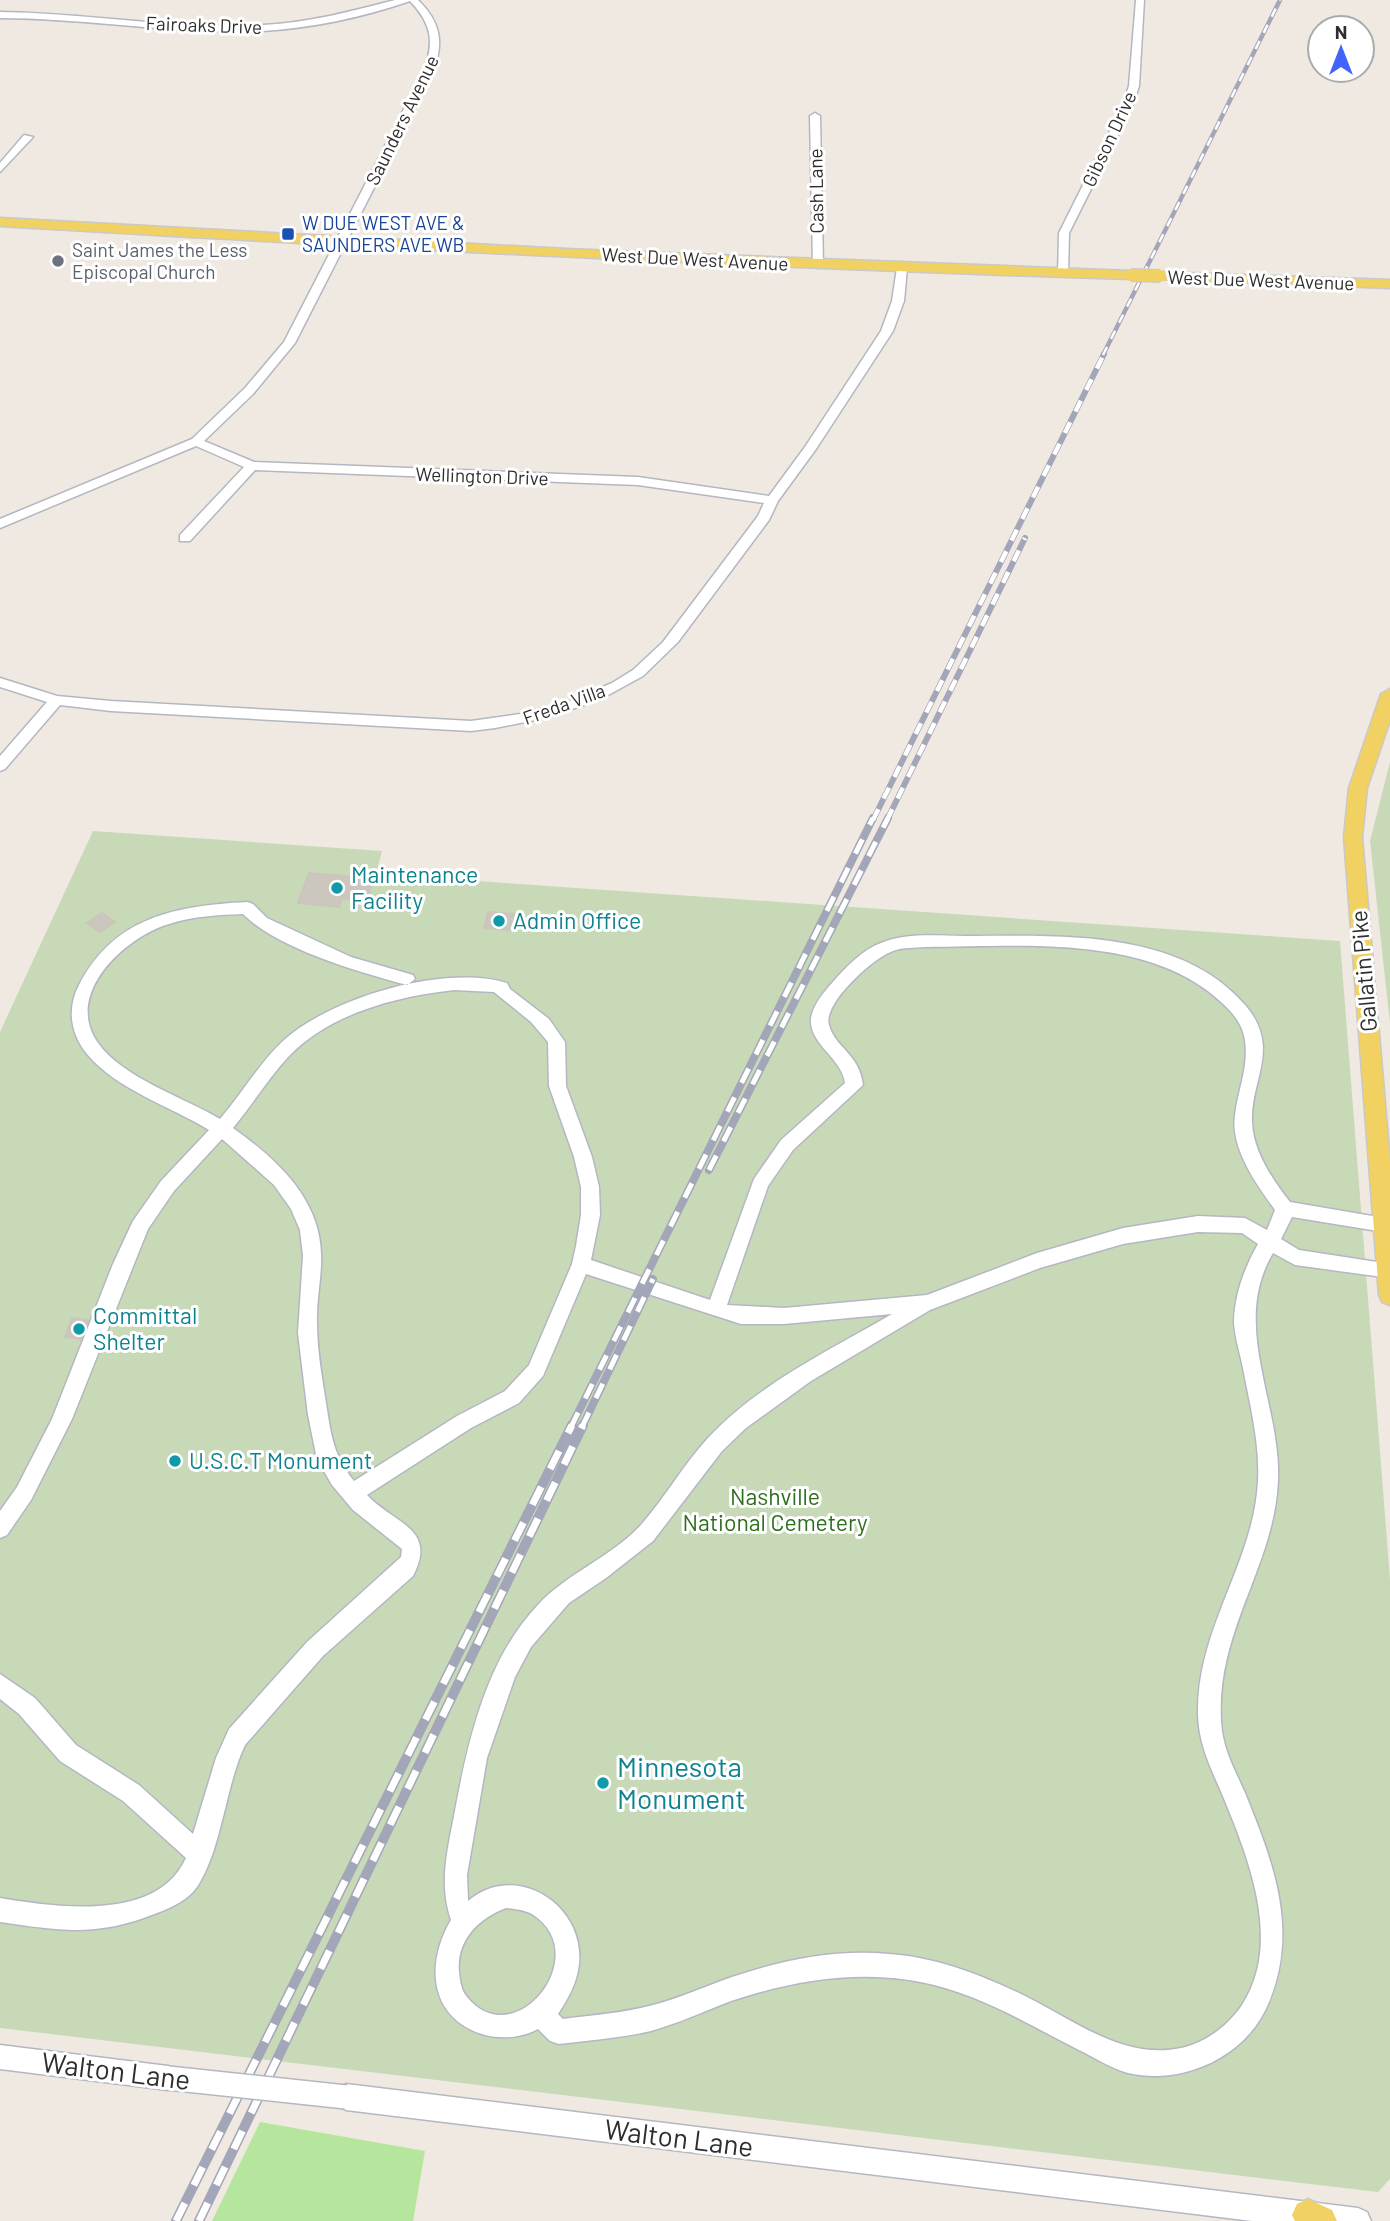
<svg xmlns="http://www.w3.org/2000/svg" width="1390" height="2221" viewBox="0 0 1390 2221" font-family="Barlow,sans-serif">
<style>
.green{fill:#b6e59e}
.cemetery{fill:#c8d9b8}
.building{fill:#cbc7bf;stroke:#cbc5ba;stroke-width:2}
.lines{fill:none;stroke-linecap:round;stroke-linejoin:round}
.minor-casing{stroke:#b4b7c1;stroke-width:3}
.major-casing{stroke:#c9c9c9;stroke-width:3}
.minor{fill:#fff;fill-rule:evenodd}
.major{fill:#f2d163;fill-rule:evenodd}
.rail-far3-casing{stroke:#a3a6b8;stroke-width:4.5}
.rail-far2-casing{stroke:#a3a6b8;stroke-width:6}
.rail-far1-casing{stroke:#a3a6b8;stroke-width:8}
.rail-casing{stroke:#a3a6b8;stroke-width:10}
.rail-far3{stroke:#fff;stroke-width:2.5;stroke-dasharray:9;stroke-linecap:butt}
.rail-far2{stroke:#fff;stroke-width:4.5;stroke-dasharray:12;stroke-linecap:butt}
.rail-far1{stroke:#fff;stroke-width:5;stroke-dasharray:16;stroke-linecap:butt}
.rail{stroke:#fff;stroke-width:7;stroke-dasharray:20;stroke-linecap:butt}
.minor-bridge-casing{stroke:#b4b7c1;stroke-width:26;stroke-linecap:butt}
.major-bridge-casing{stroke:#c9c9c9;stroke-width:14;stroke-linecap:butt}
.minor-bridge{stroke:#fff;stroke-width:23}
.major-bridge{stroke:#f2d163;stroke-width:12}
.transit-dot{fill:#1a4fb4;stroke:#fff;stroke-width:2.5}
.worship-dot{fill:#6b7280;stroke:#fff;stroke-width:2.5}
.culture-dot{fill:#0f9aa8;stroke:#fff;stroke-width:2.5}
.labels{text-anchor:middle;stroke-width:6;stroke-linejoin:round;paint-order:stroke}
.far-street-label{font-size:19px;fill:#2e2e2e;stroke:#fff}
.far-transit-label{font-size:19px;fill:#164399;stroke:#fff;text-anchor:start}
.far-worship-label{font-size:19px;fill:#5b616d;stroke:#fff;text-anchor:start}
.culture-label{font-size:23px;fill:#0d838f;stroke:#fff;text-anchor:start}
.street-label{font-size:23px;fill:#2e2e2e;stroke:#fff}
.park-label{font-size:23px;fill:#2c6e1b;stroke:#fff}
.near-culture-label{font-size:28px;fill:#0d838f;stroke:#fff;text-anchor:start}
.near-street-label{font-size:28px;fill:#2e2e2e;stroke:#fff}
</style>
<rect width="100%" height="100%" fill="#efe9e1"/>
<!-- green -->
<path class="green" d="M260,2122l165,29 -12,70h-201z"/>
<!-- cemetery -->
<path class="cemetery" d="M1390,762v261l-20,-182z
M93,831l289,20 -6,23 964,67 50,638v600l-12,13 -1378,-164v-996z"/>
<!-- building -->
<path class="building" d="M309,873l65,6 -7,21 -25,-2 -3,9 -41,-4z
M488,912l26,2 -4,16 -26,-2z
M102,913l13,9 -15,10 -13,-9z
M72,1318l16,2 -7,19 -16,-2z"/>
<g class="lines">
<!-- minor casing -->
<g class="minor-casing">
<path id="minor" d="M395,0h23c23,22 26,43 15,72l-138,271 -42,51 -49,47 50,21 384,15 131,19 36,-49 76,-116 11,-30 5,-33 5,-3 5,3 -3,33 -11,30 -77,118 -38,52 -9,19 -91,122 -35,34 -44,24 -54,18 -50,10 -24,3 -360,-20 -51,-6 -55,64 -5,2v-15l47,-54 -47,-15v-9l57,18 54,5 360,20 49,-7 45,-11 47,-20 21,-13 30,-28 95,-126 6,-13 -126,-18 -383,-15 -65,71h-10v-6l64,-68 -48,-21 -196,82v-9l192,-80 53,-51 39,-46 139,-270c12,-29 9,-48 -13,-71 -46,16 -99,27 -147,30 -88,4 -175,-13 -263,-13v-6c88,1 176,18 263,13 45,-2 89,-14 132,-25z
M1136,0h8l-5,86 -7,21 -63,126 -1,40 -10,2 1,-42 63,-126 7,-21z
M815,113l5,3 3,149 -5,3 -5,-3 -3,-149z
M24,135l9,2 -33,35v-9z
M247,902l6,2 14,14 84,39 62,18 2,4 -8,6c-48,-13 -129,-36 -164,-71 -24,1 -50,2 -74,10 -44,13 -106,70 -71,119 25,35 85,54 122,76 22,-25 39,-56 64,-79 48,-43 161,-76 223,-57l3,6 39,30 16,23 1,44 26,71 7,30 1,28 -9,45 119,40 44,-121 27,-39 64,-57c-3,-25 -36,-39 -34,-64 1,-13 13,-27 21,-36 13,-15 30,-33 49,-40 27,-11 57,-7 84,-7 92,0 214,-8 280,69 37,43 5,75 7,117 1,30 21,58 38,80l100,17v10l-6,3 -92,-15 -11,22 18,11 91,14v14l-95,-13 -22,-12c-43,72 8,150 5,227 -3,85 -62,150 -57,240 1,28 13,48 24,73 28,69 54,136 24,209 -15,37 -48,62 -87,71 -17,4 -37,4 -54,0 -17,-5 -33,-15 -49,-23 -44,-22 -86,-48 -134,-62 -70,-21 -145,-10 -214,13 -26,10 -52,22 -80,30 -30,7 -61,9 -92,13l-9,-3 -12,-12c-16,9 -36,10 -53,6 -56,-16 -60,-71 -34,-115 -12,-36 -4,-68 3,-104 13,-71 31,-154 82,-209 29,-33 74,-49 104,-81 25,-28 43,-61 68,-88 50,-54 122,-88 184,-124l-108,10h-43l-155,-50 -43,102 -24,27 -48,25 -104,67c27,29 71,33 46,81l-90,80 -78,89c-20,42 -23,104 -48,142 -8,12 -26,21 -40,26 -59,24 -95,18 -157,9v-24c55,9 157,25 186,-40l-63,-57 -63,-40 -41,-47 -19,-15v-25l35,24 41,47 63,40 54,49 23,-76 13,-29 78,-87 94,-85 1,-8 -49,-39 -21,-25 -15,-26 -9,-44 -10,-82 5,-77 -3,-26 -9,-21 -17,-24 -52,-46 -48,52 -26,38 -76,190 -41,81 -24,35 -7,3v-27l17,-24 35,-68 61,-155 20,-43 28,-40 48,-51c-39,-24 -92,-40 -122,-76 -17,-21 -20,-46 -8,-69 36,-69 97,-79 168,-83zM925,947c93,0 222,-14 296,55 12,11 22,22 24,39 4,25 -7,49 -10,74 -5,33 22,70 40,95l-8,20 -22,-12 -47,-2 -75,12 -86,25 -110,42 -143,13 -57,-3 41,-119 25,-36 70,-65c-4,-32 -28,-37 -34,-60 -7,-21 45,-68 64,-74 10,-4 22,-3 32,-4zM454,990l40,2 37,30 17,20 1,44 25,71 7,30v28l-5,31 -4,18 -43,101 -24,26 -48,25 -103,65c-21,-26 -23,-46 -28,-78 -4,-26 -9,-53 -9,-80 -1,-23 5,-46 4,-69 -1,-56 -46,-96 -88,-126 20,-24 36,-51 57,-73 41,-42 108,-59 164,-65zM1198,1232l44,1 16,11c-13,23 -24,51 -24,79 1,15 6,30 9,45 7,37 17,75 15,113 -4,82 -62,148 -60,234 1,32 15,57 27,86 25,61 57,143 17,204 -14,21 -37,38 -61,43 -59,13 -111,-31 -162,-55 -41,-19 -84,-36 -130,-39 -53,-5 -107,6 -157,23 -26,9 -52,21 -79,28 -29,8 -60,10 -90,14l-5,-5c10,-15 19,-31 21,-50 6,-59 -63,-104 -111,-63l-1,-26 20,-117 28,-81 16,-30 38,-44 37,-25 47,-37 69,-90 24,-23 65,-47 119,-71 110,-42 83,-24zM506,1908c8,1 19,2 26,6 64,40 -17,142 -65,83 -6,-7 -7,-16 -8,-25 -3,-32 20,-54 47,-64z
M0,2045l168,21 9,3 3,9 -3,9 -9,3 -168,-21z
M346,2084l1012,124 9,4 4,9h-119l-906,-111 -9,-4 -4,-9 4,-9z"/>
</g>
<!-- major casing -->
<g class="major-casing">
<path id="major" d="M0,218l566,31 565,22 7,4 -7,4c-377,-11 -754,-31 -1131,-53z
M1160,272l230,8v8l-235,-9 -2,-3z
M1390,689v31l-23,68 -5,49 28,325v143l-8,-3 -3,-7 -35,-458 5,-49 32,-94z
M1308,2199l24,11 5,11h-42l-3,-6 5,-11z"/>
</g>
<!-- minor -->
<use href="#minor" class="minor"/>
<!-- major -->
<use href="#major" class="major"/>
<!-- rail-far3 casing -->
<g class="rail-far3-casing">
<path id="rail-far3" d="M1103,355l177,-355"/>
</g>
<!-- rail-far2 casing -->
<g class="rail-far2-casing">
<path id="rail-far2" d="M873,820l231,-466
M887,820l138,-282"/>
</g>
<!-- rail-far1 casing -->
<g class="rail-far1-casing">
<path id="rail-far1" d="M709,1170l179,-352
M571,1427l302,-609
M582,1427l71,-148"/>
</g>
<!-- rail casing -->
<g class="rail-casing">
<path id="rail" d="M176,2221l396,-796
M199,2221l384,-796"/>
</g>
<!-- rail-far3 -->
<use href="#rail-far3" class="rail-far3"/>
<!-- rail-far2 -->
<use href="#rail-far2" class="rail-far2"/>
<!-- rail-far1 -->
<use href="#rail-far1" class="rail-far1"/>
<!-- rail -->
<use href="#rail" class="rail"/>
<!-- minor-bridge casing -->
<g class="minor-bridge-casing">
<path id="minor-bridge" d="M168,2078l178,19"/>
</g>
<!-- major-bridge casing -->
<g class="major-bridge-casing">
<path id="major-bridge" d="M1131,275l29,1"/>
</g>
<!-- minor-bridge -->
<use href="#minor-bridge" class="minor-bridge"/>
<!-- major-bridge -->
<use href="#major-bridge" class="major-bridge"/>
</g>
<!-- markers -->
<rect class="transit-dot" x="281" y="227" width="14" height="14" rx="3.5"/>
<circle class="worship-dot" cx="58" cy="261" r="7"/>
<g class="culture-dot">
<circle cx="337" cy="888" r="7"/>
<circle cx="499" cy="921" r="7"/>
<circle cx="79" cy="1329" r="7"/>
<circle cx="175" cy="1461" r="7"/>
<circle cx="603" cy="1783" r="7"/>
</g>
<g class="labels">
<!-- far-street labels -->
<g class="far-street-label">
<text transform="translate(204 25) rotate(2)" y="7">Fairoaks Drive</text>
<text transform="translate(402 120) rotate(-64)" y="7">Saunders Avenue</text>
<text transform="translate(1109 139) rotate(-65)" y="7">Gibson Drive</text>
<text transform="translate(816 191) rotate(-91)" y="7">Cash Lane</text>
<text transform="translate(695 259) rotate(3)" y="7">West Due West Avenue</text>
<text transform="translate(1261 280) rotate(2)" y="7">West Due West Avenue</text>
<text transform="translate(482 476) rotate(2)" y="7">Wellington Drive</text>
<text transform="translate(564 704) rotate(-20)" y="7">Freda Villa</text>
</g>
<!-- far-transit labels -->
<g class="far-transit-label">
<text x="302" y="230">W DUE WEST AVE &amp;<tspan x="302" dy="22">SAUNDERS AVE WB</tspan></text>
</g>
<!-- far-worship labels -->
<g class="far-worship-label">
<text x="72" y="257">Saint James the Less<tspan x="72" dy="22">Episcopal Church</tspan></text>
</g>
<!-- culture labels -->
<g class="culture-label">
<text x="351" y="883">Maintenance<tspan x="351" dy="26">Facility</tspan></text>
<text x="513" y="929">Admin Office</text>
<text x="93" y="1324">Committal<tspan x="93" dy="26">Shelter</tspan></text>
<text x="189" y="1469">U.S.C.T Monument</text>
</g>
<!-- street labels -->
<g class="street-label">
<text transform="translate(1364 971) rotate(-95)" y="8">Gallatin Pike</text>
</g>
<!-- park labels -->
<g class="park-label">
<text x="775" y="1505">Nashville<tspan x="775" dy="26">National Cemetery</tspan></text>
</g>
<!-- near-culture labels -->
<g class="near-culture-label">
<text x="617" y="1777">Minnesota<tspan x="617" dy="32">Monument</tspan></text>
</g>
<!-- near-street labels -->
<g class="near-street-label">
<text transform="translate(116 2071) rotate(7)" y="10">Walton Lane</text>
<text transform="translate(679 2138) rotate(7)" y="10">Walton Lane</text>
</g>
</g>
<!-- north arrow -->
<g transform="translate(1341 49)"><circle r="33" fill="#ffffff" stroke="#ababab" stroke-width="2"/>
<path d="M0-5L12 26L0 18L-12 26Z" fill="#4264fb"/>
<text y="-10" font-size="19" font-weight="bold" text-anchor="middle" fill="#2e2e2e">N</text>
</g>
</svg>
